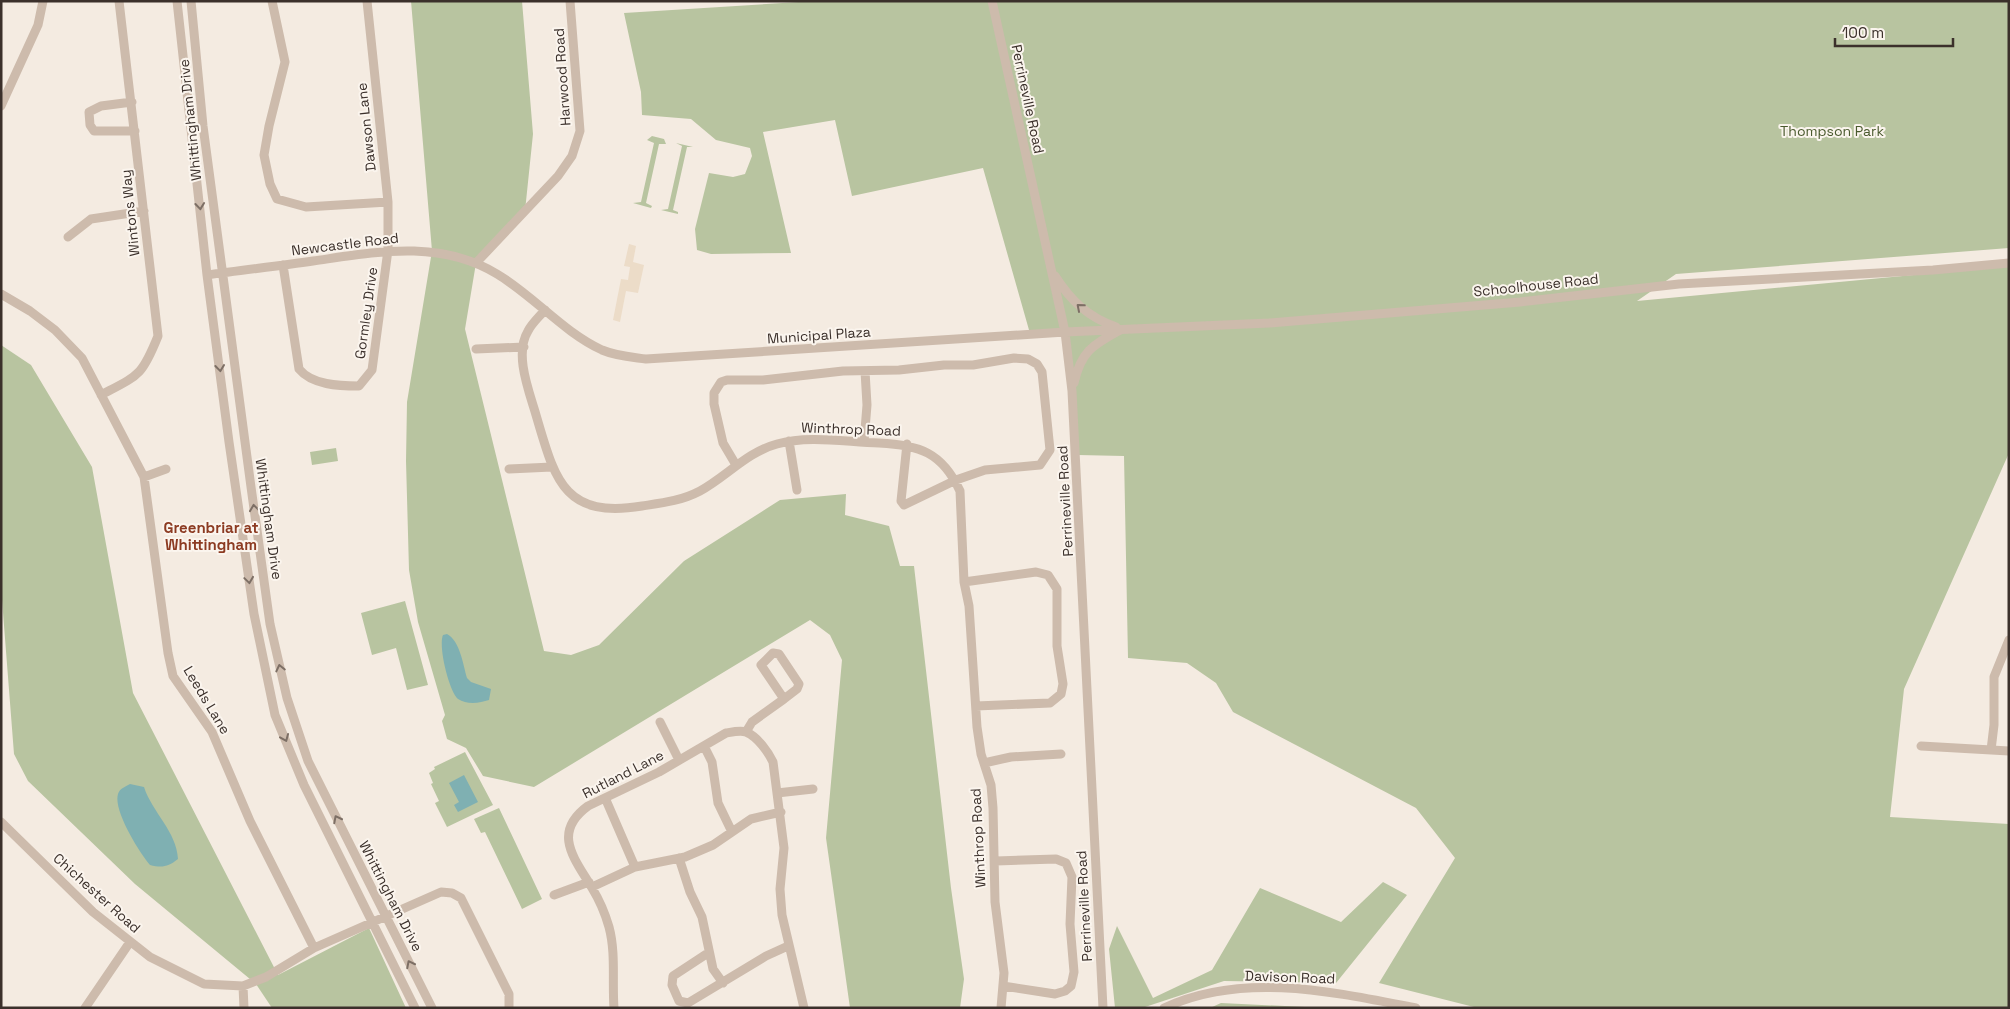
<svg xmlns="http://www.w3.org/2000/svg" width="2010" height="1009" viewBox="0 0 2010 1009" font-family="'Space Grotesk',sans-serif">
<style>
.green{fill:#b8c4a0}
.plaza{fill:#ecdcc8}
.water{fill:#7fb0b2}
.lines{fill:none;stroke-linecap:round;stroke-linejoin:round}
.minor{stroke:#cdbbac;stroke-width:9}
.oneway{stroke:#7d6f65}
.labels{text-anchor:middle;stroke-width:4;stroke-linejoin:round;paint-order:stroke}
.street-label{font-size:14px;fill:#3b302b;stroke:#fbf5ee}
.park-label{font-size:14px;fill:#4a5a2e;stroke:#fbf5ee}
.neighbourhood-label{font-size:15px;font-weight:bold;fill:#8c3b22;stroke:#fbf5ee}
</style>
<rect width="100%" height="100%" fill="#f4ebe1"/>
<!-- green -->
<path class="green" d="M411,1h111l11,133 -8,77 -49,52 -11,66 79,322 27,4 28,-10 85,-84 96,-61 66,-6 -1,21 44,11 11,40h14l37,322 13,91 -4,29h-110l-24,-170 16,-178 -12,-25 -20,-15 -276,167 -51,-11 -17,-28 -19,-9 -5,-18 3,-6 -27,-93 -9,-52 -3,-109 1,-59 25,-151z
M815,1h1194v247l-333,26 -39,27 372,-35v187l-105,236 -14,128 119,7v184h-531l-99,-25 76,-125 -39,-50 -183,-96 -17,-29 -29,-20 -59,-5 -4,-202 -46,-1 -12,-120 -35,2 -48,-169 -131,28 -17,-76 -72,12 28,121 -80,1 -14,-4 -2,-21 14,-56 24,4 12,-3 7,-18 -2,-8 -34,-8 -25,-21 -49,-4 -1,-23 -17,-79z
M652,136l12,3 2,5h-7l-13,59 6,3 -1,2 -18,-5 8,-1 13,-59 -7,-3z
M676,143l17,4h-6l-14,63 5,2v2l-17,-4 7,-1 14,-63z
M1,345l30,20 61,102 41,226 145,282 91,-47 37,80h-134l-16,-24 -121,-100 -107,-103 -14,-27 -13,-167z
M336,448l2,13 -26,4 -2,-13z
M405,601l23,84 -21,5 -11,-42 -24,7 -11,-42z
M465,752l28,53 -46,22 -12,-24 4,-2 -8,-17 2,-1 -4,-10 6,-4 -1,-2z
M499,808l43,91 -20,10 -37,-77 -4,1 -7,-14z
M1383,882l24,13 -71,88 -112,-2 -82,27h-27l-6,-59 8,-23 36,72 59,-28 48,-82 81,34z
M1221,1003l104,5h-115z"/>
<!-- plaza -->
<path class="plaza" d="M629,244l7,2 -3,16 11,3 -6,28 -12,-2 -6,31 -7,-2 8,-41 7,1 2,-13 -6,-1z"/>
<!-- water -->
<path class="water" d="M447,634c13,7 16,30 20,44l4,4 20,7 -2,11c-9,3 -22,5 -31,-1 -9,-8 -20,-53 -15,-64z
M464,775l14,27 -20,10 -4,-7 5,-3 -10,-19z
M130,784l14,3c8,25 33,45 34,72 -10,8 -16,9 -28,6 -11,-13 -37,-55 -32,-71 2,-6 7,-7 12,-10z"/>
<g class="lines">
<!-- minor -->
<path class="minor" d="M177,1l30,274 22,167 25,172 21,101 29,70 111,223
M191,1l12,125 48,361 19,137 17,74 21,63 124,247
M272,1l13,61 -16,64 -5,29 6,29 7,15 29,8 82,-5
M992,1l73,331 7,59 31,617
M132,102l-31,4 -12,6 1,13 4,6h41
M1,106l37,-81 5,-24
M68,237l23,-18 53,-8
M476,263l82,-87 14,-20 8,-25 -10,-130
M283,265l16,104c13,16 40,17 60,17l13,-16 16,-120v-48l-21,-201
M207,275c36,-5 71,-9 106,-14 63,-9 126,-22 184,13 37,22 66,58 105,76 14,6 30,7 44,9l419,-27 204,-9 251,-21 159,-18 254,-14 76,-7
M1055,276c16,25 33,41 61,51
M1,294l29,17 25,19 27,28 62,119 24,176 5,23 39,56 38,89 64,127
M545,310c-6,7 -13,13 -17,21 -14,23 1,60 8,84 19,64 27,104 106,91 20,-3 39,-5 58,-15 26,-14 47,-39 77,-47 32,-9 68,-2 102,-1 40,2 63,9 81,48l4,91 5,24 8,121 4,27 10,31 2,23 2,94 9,71 -3,35
M476,349l48,-2
M1074,383c7,-32 19,-38 46,-53
M101,395c38,-20 41,-19 57,-59l-39,-335
M789,441l8,49
M864,442l3,-37 -2,-34
M736,465l-13,-22 -9,-39v-11l7,-11 6,-2h36l80,-9 56,-1 45,-5h29l41,-7 14,1 9,5 5,8 8,78 -10,15 -55,5 -29,10 -52,25 -3,-4 6,-57
M509,469l43,-2
M144,477l22,-8
M964,582l72,-10 12,3 9,14v57l6,38 -2,10 -11,9 -74,3
M773,653l6,1 20,30 -2,5 -13,10 -23,-34z
M660,722l19,38
M746,732l6,-10 32,-23
M704,746l8,16 6,41 14,29
M1921,746l88,5
M1991,750l3,-25v-48l15,-37
M984,763l27,-6 50,-3
M777,793l36,-4
M606,800l29,67
M1,822l92,90 57,45 54,27 39,2 23,-9 48,-29 127,-56 11,1 9,5 48,96v14
M679,858l11,34 12,25 11,52 10,14
M996,861l60,-2 10,4 6,14 -2,47 4,48 -3,14 -6,5 -10,3 -52,-8
M592,887l43,-20 50,-10 28,-12 38,-26 30,-7
M554,895l35,-13
M708,953l-35,23 -1,9 7,16 9,2 78,-47 22,-10
M243,986l1,22
M85,1008l45,-66
M614,1008c-2,-27 2,-55 -5,-81 -4,-14 -9,-26 -17,-39 -17,-29 -41,-55 -4,-82l71,-34 67,-39c6,-1 15,-3 20,-1 12,5 22,20 27,30l11,86 -4,41 2,26 22,93
M1164,1008c78,-37 170,-16 252,0"/>
</g>
<!-- one-way arrows -->
<defs><path id="oneway-chevron" d="M-2-3.5L2.5 0L-2 3.5" fill="none" stroke-width="1.6" stroke-linecap="round" stroke-linejoin="round" transform="scale(1.25)"/></defs>
<g class="oneway">
<use href="#oneway-chevron" transform="translate(200 206) rotate(84)"/>
<use href="#oneway-chevron" transform="translate(1080 307) rotate(-139)"/>
<use href="#oneway-chevron" transform="translate(220 368) rotate(83)"/>
<use href="#oneway-chevron" transform="translate(254 508) rotate(-98)"/>
<use href="#oneway-chevron" transform="translate(249 580) rotate(82)"/>
<use href="#oneway-chevron" transform="translate(280 668) rotate(-103)"/>
<use href="#oneway-chevron" transform="translate(285 738) rotate(67)"/>
<use href="#oneway-chevron" transform="translate(337 819) rotate(-117)"/>
<use href="#oneway-chevron" transform="translate(410 964) rotate(-117)"/>
</g>
<g class="labels">
<!-- street labels -->
<g class="street-label">
<text transform="translate(562 77) rotate(-94)" y="5">Harwood Road</text>
<text transform="translate(1028 99) rotate(78)" y="5">Perrineville Road</text>
<text transform="translate(190 120) rotate(-96)" y="5">Whittingham Drive</text>
<text transform="translate(366 127) rotate(-96)" y="5">Dawson Lane</text>
<text transform="translate(130 213) rotate(-96)" y="5">Wintons Way</text>
<text transform="translate(345 244) rotate(-7)" y="5">Newcastle Road</text>
<text transform="translate(1536 285) rotate(-6)" y="5">Schoolhouse Road</text>
<text transform="translate(366 313) rotate(-82)" y="5">Gormley Drive</text>
<text transform="translate(819 335) rotate(-4)" y="5">Municipal Plaza</text>
<text transform="translate(851 429) rotate(2)" y="5">Winthrop Road</text>
<text transform="translate(1065 501) rotate(-93)" y="5">Perrineville Road</text>
<text transform="translate(269 519) rotate(82)" y="5">Whittingham Drive</text>
<text transform="translate(207 700) rotate(59)" y="5">Leeds Lane</text>
<text transform="translate(623 774) rotate(-27)" y="5">Rutland Lane</text>
<text transform="translate(978 838) rotate(-93)" y="5">Winthrop Road</text>
<text transform="translate(97 893) rotate(42)" y="5">Chichester Road</text>
<text transform="translate(391 896) rotate(63)" y="5">Whittingham Drive</text>
<text transform="translate(1084 906) rotate(-93)" y="5">Perrineville Road</text>
<text transform="translate(1290 977) rotate(2)" y="5">Davison Road</text>
</g>
<!-- park labels -->
<g class="park-label">
<text x="1832" y="136">Thompson Park</text>
</g>
<!-- neighbourhood labels -->
<g class="neighbourhood-label">
<text x="211" y="533">Greenbriar at<tspan x="211" dy="17">Whittingham</tspan></text>
</g>
</g>
<!-- border -->
<rect width="2010" height="1009" fill="none" stroke="#3b302b" stroke-width="5"/>
<!-- scale -->
<path d="M1835 38v8h118v-8" fill="none" stroke="#3b302b" stroke-width="2.5"/>
<text x="1842" y="38" font-size="15" fill="#3b302b" stroke="#fbf5ee" stroke-width="4" paint-order="stroke">100 m</text>
</svg>
